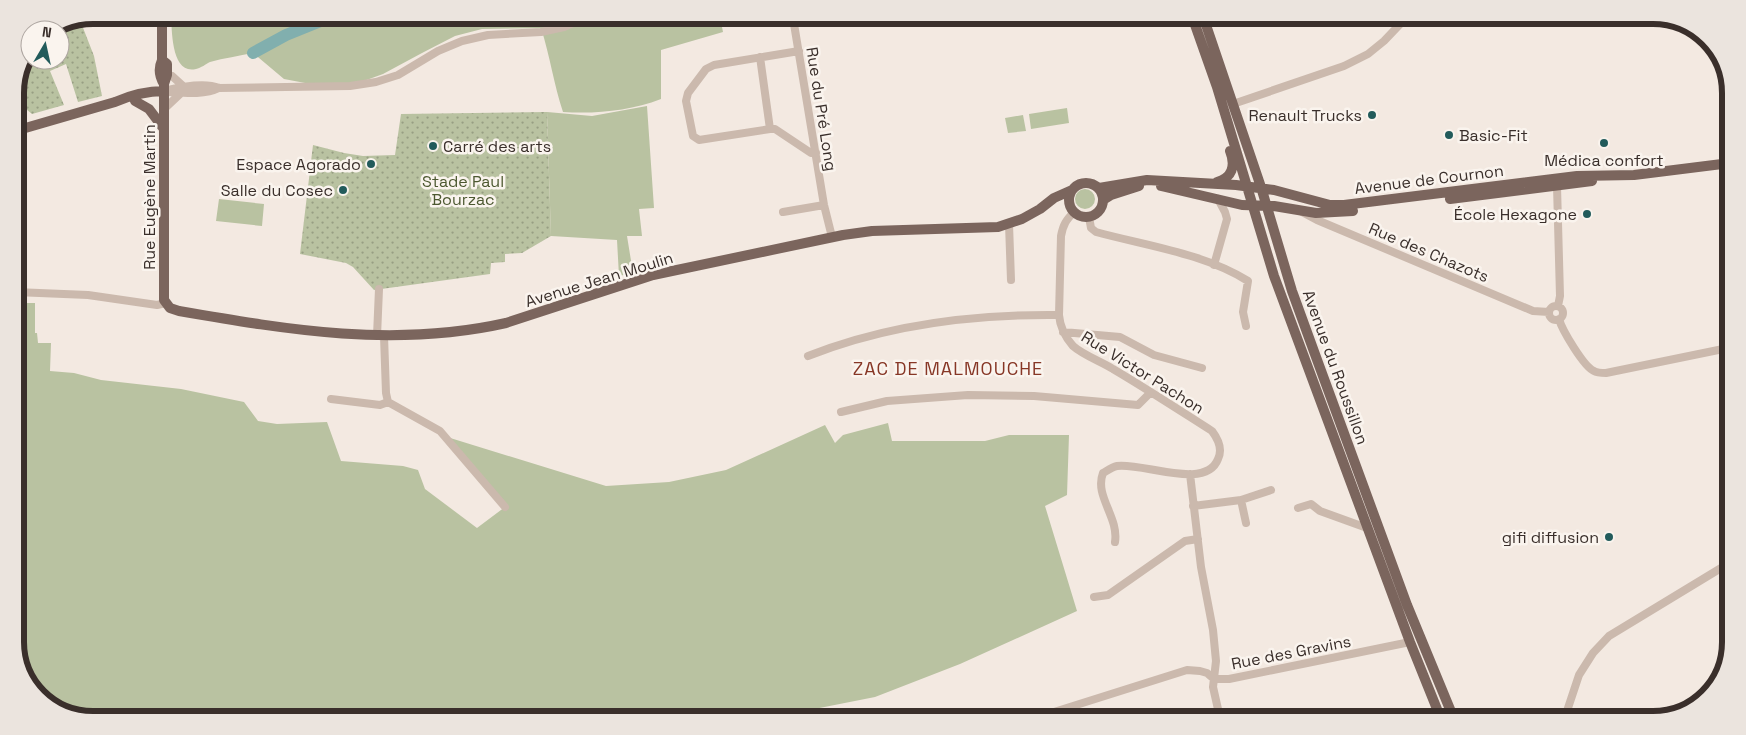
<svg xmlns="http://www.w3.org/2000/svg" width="1746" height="735" viewBox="0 0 1746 735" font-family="'Space Grotesk',sans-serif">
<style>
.green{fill:#b9c2a1}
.park{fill:url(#park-dots)}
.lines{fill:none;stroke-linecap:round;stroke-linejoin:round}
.river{stroke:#81afae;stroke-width:12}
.minor{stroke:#cbb9ad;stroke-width:8}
.major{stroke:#7b655d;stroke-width:10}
.poi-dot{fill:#225b5b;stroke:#faf4ee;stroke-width:2}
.labels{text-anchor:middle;stroke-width:5;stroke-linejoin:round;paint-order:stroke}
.street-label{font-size:16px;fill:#3a2f2b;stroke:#faf4ee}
.poi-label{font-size:16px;fill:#3a2f2b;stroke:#faf4ee;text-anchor:end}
.park-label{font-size:16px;fill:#4c5830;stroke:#faf4ee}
.neighbourhood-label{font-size:18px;letter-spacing:1px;fill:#873726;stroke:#faf4ee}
.rim{fill:none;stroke:#3a2f2b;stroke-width:6}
</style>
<defs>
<pattern id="park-dots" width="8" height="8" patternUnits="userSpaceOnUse" patternTransform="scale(1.25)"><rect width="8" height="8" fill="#b9c2a1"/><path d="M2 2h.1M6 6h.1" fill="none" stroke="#979e83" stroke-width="1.8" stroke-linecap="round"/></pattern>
</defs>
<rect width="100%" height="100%" fill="#f3e9e1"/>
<!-- green -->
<path class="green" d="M171,15l549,2 3,15 -62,18v49c-31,12 -65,15 -98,13 -9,-27 -13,-56 -22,-84l-59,1 -27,7 -33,17 -39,21 -33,12h-29l-37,-7 -31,-26c-14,3 -29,5 -43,9 -4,2 -9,6 -14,7 -25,6 -24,-39 -25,-54z
M647,106l7,102 -15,1 3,27h-15l6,37 -14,3 -2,-36 -66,-4 -4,-124 45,4z
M1067,108l2,15 -38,6 -2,-15z
M1023,115l3,16 -18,2 -3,-15z
M1075 199a10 10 0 1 1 20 0a10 10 0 1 1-20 0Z
M219,199l45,5 -2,22 -46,-5z
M24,303h11v30h2l1,10h13l-1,28 24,2 27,7 80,9 63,13 14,19 19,3 50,-2 14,39 62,5 15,4 7,19 52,39 28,-21 -58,-70 159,49 63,-4 57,-12 99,-45 10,18 8,-8 45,-12 4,18h93l24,-6h60l-2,60 -22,11 32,105 -117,53 -85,33 -101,20 -711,-3 -32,-25 -16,-41v-323l8,-1z"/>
<!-- park -->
<path class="park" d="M80,20l14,36 8,40 -24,6 -12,-38 -16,7 14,34 -32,9 -17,-14v-12l15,-33v5h30v-30h-4z
M547,112l4,124 -29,17 -17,1v8l-14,1 -1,11 -116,16 -21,-23 -7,-4 -46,-9 13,-109 31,8 19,3 32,-1 6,-41z"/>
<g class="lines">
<!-- river -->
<path class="river" d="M253,53l33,-18 47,-19"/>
<!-- minor -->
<path class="minor" d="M793,18l31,187 8,32
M799,51l-85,14 -8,4 -18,24 -2,8 7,35 6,4 71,-11h5l36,24h5
M760,57l10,72
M167,75l5,1 11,10
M164,91c16,-4 40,-9 55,-3l131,-2 26,-4 22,-7 40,-24 24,-10 26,-6 53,-3 23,-5 22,-10
M169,92c16,1 36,3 50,-4
M1233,104l111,-38 24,-12 16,-13 20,-21
M164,109l17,-16
M1554,182l3,4 3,110 -2,10
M783,212l41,-7
M1074,212c-8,8 -11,13 -13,24l-2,79c1,12 6,22 14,31 10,9 29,16 40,23 34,20 66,41 99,62 6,8 11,18 6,28 -12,32 -76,3 -101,7 -5,1 -9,4 -14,7 -9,23 16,44 12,69
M1302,212l15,8 216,91 16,1
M1089,217l2,11 5,4c51,14 107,21 152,49l-5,31 3,14
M1009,224l2,56
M1214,265l13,-46 -2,-7 -7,-13
M15,292l73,3 69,10 9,-2
M1549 313a7 7 0 1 1 14 0a7 7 0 1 1-14 0Z
M1559,319c3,11 25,48 35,52 3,2 9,2 12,2l122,-25
M1063,332l57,5 34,18 48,13
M377,336l2,-47
M384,336l2,57 2,9 52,29 65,76
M808,356c78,-31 167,-42 251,-41
M331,399l49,6 8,-3
M841,412l46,-11 81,-6 66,1 104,9 12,-12
M1190,474l11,93 12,63 3,31 -3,26 7,31
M1241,500l5,23
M1193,506l48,-6 30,-10
M1298,508l13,-4 9,7 47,17
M1094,597l14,-2 77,-54 13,-2
M1035,718l152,-48 13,1 7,2 7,6h15l181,-37
M1564,720l15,-45 14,-22 16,-17 117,-71"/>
<!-- major -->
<path class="major" d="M162,15v45c-4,9 -3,16 2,24
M1193,19l24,68 57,189 136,366 31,77
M1204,19l57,168 31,104 24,66 91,248 47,114
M162,60l5,4v11l-3,9v216l6,8 9,3c110,19 216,37 327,12l147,-48 190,-40 29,-4 126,-4 24,-8 18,-10 14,-11 18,-8
M135,101l14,8 15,20
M15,131l100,-29c16,-7 32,-11 49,-11
M1217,182c15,-4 19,-16 13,-31
M1069 200a17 17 0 1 1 34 0a17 17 0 1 1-34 0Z
M1161,186l81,19 32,1 42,7 37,-2
M1099,188l48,-8 89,5 38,5 56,15h14l233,-29 57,-1 96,-12
M1450,199l142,-18
M1103,200l8,-5 28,-9"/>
</g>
<!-- markers -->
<g class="poi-dot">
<circle cx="1372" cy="115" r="5"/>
<circle cx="1449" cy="135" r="5"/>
<circle cx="1604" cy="143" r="5"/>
<circle cx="433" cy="146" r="5"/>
<circle cx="371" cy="164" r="5"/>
<circle cx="343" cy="190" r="5"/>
<circle cx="1587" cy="214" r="5"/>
<circle cx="1609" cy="537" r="5"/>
</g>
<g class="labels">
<!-- street labels -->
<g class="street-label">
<text transform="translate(822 109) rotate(81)" y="6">Rue du Pré Long</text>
<text transform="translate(1429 179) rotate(-7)" y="6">Avenue de Cournon</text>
<text transform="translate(149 197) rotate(-90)" y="6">Rue Eugène Martin</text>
<text transform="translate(1429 252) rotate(23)" y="6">Rue des Chazots</text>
<text transform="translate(599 279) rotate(-17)" y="6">Avenue Jean Moulin</text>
<text transform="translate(1336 367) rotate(70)" y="6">Avenue du Roussillon</text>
<text transform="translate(1143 372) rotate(32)" y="6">Rue Victor Pachon</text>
<text transform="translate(1291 652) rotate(-11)" y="6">Rue des Gravins</text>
</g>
<!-- poi labels -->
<g class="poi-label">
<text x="1362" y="121">Renault Trucks</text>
<text x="1459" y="141" text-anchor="start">Basic-Fit</text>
<text x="443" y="152" text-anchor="start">Carré des arts</text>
<text x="1604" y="166" text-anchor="middle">Médica confort</text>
<text x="361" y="170">Espace Agorado</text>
<text x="333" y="196">Salle du Cosec</text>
<text x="1577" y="220">École Hexagone</text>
<text x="1599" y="543">gifi diffusion</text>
</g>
<!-- park labels -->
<g class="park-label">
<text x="463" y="187">Stade Paul<tspan x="463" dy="18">Bourzac</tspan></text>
</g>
<!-- neighbourhood labels -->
<g class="neighbourhood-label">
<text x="948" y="375">ZAC DE MALMOUCHE</text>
</g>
</g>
<!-- crop -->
<path d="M0 0H1746V735H0ZM93 24H1653A69 69 0 0 1 1722 93V642A69 69 0 0 1 1653 711H93A69 69 0 0 1 24 642V93A69 69 0 0 1 93 24Z" fill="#ebe4de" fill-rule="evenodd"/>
<path class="rim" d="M93 24H1653A69 69 0 0 1 1722 93V642A69 69 0 0 1 1653 711H93A69 69 0 0 1 24 642V93A69 69 0 0 1 93 24Z"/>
<!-- north arrow -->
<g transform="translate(45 45) rotate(9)"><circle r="24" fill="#faf4ee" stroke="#ada5a0"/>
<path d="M0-4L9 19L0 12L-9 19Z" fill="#225b5b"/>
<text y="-8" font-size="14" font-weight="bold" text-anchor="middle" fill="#3a2f2b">N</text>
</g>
</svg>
